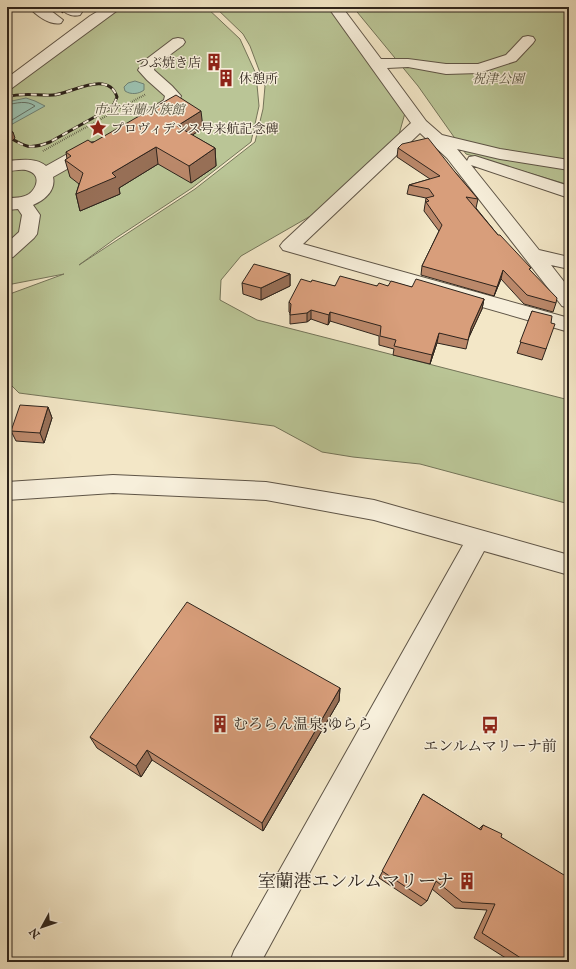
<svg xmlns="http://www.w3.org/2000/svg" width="576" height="969" viewBox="0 0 576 969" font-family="'IM FELL English','Noto Serif JP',serif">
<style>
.green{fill:#bac596;stroke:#747459}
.water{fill:#9cc1b0;stroke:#708275}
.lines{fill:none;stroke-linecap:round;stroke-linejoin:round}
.shore{stroke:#657266;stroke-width:1}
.minor-casing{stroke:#5f5547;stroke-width:2}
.path{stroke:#2e241c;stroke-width:2;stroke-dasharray:0.5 1.5;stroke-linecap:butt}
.minor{fill:#f7efdb;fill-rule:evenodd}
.rail-casing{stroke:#2e241c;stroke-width:3}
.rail{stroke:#f7efdb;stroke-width:2;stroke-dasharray:6;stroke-linecap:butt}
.wall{fill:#ba886a;stroke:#2e241c}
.shaded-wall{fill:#976f56;stroke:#2e241c}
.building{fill:#d89e7b;stroke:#2e241c}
.labels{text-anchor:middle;stroke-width:3;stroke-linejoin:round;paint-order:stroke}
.far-poi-label{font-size:13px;fill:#2e241c;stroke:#f7efdb;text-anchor:start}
.far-park-label{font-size:13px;font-style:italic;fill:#585441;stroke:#f7efdb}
.poi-label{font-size:15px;fill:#2e241c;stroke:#f7efdb;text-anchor:start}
.near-poi-label{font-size:18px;fill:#2e241c;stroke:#f7efdb;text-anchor:end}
</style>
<rect width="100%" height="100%" fill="#f3e7c7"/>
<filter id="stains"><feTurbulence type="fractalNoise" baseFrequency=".005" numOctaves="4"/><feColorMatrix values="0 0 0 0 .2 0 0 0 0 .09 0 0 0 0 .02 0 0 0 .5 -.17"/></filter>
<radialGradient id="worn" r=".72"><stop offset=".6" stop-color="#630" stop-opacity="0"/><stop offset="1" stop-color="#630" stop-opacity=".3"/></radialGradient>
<!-- green -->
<path class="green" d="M122,7h84l34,32 16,35 3,32 -8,36 -59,46 -76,50 -37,27 116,-76 60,-47 8,-33 2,-23 -15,-40 -7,-12 -28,-27h119l71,106 -7,25 -84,76 -73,42 -20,24 -1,20 37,20 312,80v104l-149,-40 -67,-7 -31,-5 -48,-26 -255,-33 -12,-12v-86l57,-21 -57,11v-195l94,-70z
M353,7h216v178l-103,-31 -48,-68z"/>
<!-- water -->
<path class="water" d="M135,81l9,3v6c-5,4 -13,5 -19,1l-1,-4 4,-4z
M26,98l9,3 10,5 -38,21v-25z"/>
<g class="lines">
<!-- shore -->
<path class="shore" d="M7,105c9,-2 20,-5 28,1l-28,17"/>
<!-- minor casing -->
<g class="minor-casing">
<path id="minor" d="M29,7h17l17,13 -2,3c-10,3 -26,-8 -32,-16z
M60,7h17l5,5 -2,3c-8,2 -15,-1 -20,-8z
M105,7h17l-110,81 -5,2v-12l83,-62z
M328,7h14l39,52h27l38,5h32l28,-9 17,-18 5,-1 5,1 2,3 -2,3 -17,18 -37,12 -33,1 -38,-7 -21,1 39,53 16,14 58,14 69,11v10l-69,-11 -43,-10 10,12 2,-4 6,-1 94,30v12l-98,-33 68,85 30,7v12l-18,-4 18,23v20l-7,-2 -115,-148 -27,-25 -117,111 266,74v14l-286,-82 -3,-4 3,-4 128,-119z
M178,38l5,1 2,3 -2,3 -28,21 -1,4 18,16 9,10c-4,12 -22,26 -36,22l-2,-3 2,-3 19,-12 1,-4 -18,-16 -9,-10 6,-9 29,-22z
M93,142l6,1 2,4 -2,4 -46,26c3,13 -8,23 -20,28l7,10 -3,19 -3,4 -21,19 -6,2v-16l12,-11 3,-17 -4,-6 -11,1v-12c7,0 16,0 22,-4 8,-6 12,-19 0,-23 -6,-3 -15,0 -22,0v-10c12,-1 29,-4 39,5l41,-23z
M113,475l153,7 108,18 195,55v20l-85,-24 -223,411h-31l4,-11 229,-406 -89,-25 -108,-20 -153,-7 -106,7v-18z"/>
</g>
<!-- path -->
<path class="path" d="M43,151l103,-57"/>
<!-- minor -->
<use href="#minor" class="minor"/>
<!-- rail casing -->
<g class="rail-casing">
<path id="rail" d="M7,97c16,-5 30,-1 46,-2 18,-1 55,-26 64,2l-3,7 -5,5 -59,33c-21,8 -25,5 -43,-6"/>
</g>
<!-- rail -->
<use href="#rail" class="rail"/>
</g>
<!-- wall -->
<path class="wall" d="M54,7h8l1,6z
M203,128l-11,7 23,13 1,18 -25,17 -33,-19 -39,24 1,6 -40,17 -4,-17 3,-10 -9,-7 -5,-17 2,-1 -1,-7 26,-9z
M398,148l57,24 23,27 -2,9 22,27 32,35 26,33 -3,9 -29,-8 -23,-25 -7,17 -73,-21 1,-9 17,-35 -15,-20 2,-13 -19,-4 2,-9 21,-6 -33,-22z
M290,274v12l-29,14 -18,-6 -1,-11z
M311,282l24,4h53l24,1 72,12 -2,10 -13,28 -3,12 -29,-6 -7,21 -37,-9 1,-6 -15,-4v-9l-49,-15 -2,4 -17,-6 -4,3 -17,2v-11l-1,-1v-10z
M532,311l19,12 -5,26 -4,11 -25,-7z
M48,407l4,11 -8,25 -28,-2 -5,-10z
M340,688l-1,13 -76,130 -111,-71 -11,17 -44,-29 -7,-11z
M423,794l56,35 4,-4 18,12 67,125h-56l-38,-24 13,-28 -32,-2 -23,-19 -5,12 -6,5 -42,-28z"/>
<!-- shaded-wall -->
<path class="shaded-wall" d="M201,111l2,17 -24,16 -2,-18z
M13,132l2,6 -8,8v-8z
M156,147l2,17 -39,24 1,6 -40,17 -4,-17z
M215,148l1,18 -25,17 -2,-17z
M503,270l-2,9 -7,17 3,-9z
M290,274v12l-29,14v-12z
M484,299l-2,10 -13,28 2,-9z
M311,310v9l-4,3v-9z
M330,312v9l-2,4 1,-10z
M439,333l-2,10 -7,21 2,-9z
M48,407l4,11 -8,25 -4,-10z
M340,688l-1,13 -76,130 -1,-8z
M147,750l5,10 -11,17 -5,-11z"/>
<!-- building -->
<path class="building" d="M176,95l25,16 -24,15 38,22 -26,18 -33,-19 -44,26 4,4 -40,17 7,-21 -18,-13 6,-4 -5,-4 22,-12 4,3z
M7,128l6,4 -6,6z
M428,138l27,34 23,27 -12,-2 32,38h2l31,33 -2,1 28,29 -1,5 -29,-8 -24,-25 -6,17 -75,-21 20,-41 -16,-23 3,-1 -3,-3 8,-2 -5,-7 -20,-4 31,-9 -42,-28 4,-4z
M254,264l36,10 -29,14 -19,-5z
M340,276l37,10 2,-3 9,3 3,-5 21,6 4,-8 68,20 -13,29 -3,12 -29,-7 -7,22 -38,-9 2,-6 -16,-4 1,-10 -51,-14 -1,3 -18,-5 -4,3 -17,2 1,-11 -2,-2 12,-23 10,3 1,-2 23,6z
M532,311l20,5 -1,7 4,1 -9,25 -26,-7z
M20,405l28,2 -8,26 -29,-2z
M187,602l153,86 -78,135 -115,-73 -11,16 -46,-29z
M423,794l58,36 2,-5 19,9 -1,3 68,41v83l-1,1h-41l-45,-29 13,-29 -33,-2 -26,-21 -9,20 -45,-30z"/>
<!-- icons -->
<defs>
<g id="building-bare" transform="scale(1.38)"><path d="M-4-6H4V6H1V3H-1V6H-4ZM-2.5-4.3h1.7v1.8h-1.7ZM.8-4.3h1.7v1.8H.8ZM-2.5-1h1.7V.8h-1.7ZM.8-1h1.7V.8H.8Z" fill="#8f2418" stroke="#f7efdb" stroke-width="2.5" paint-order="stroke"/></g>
<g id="sight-bare" transform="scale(1.38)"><path d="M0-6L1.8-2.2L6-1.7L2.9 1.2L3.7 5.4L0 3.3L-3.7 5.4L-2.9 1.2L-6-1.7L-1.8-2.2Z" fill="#8f2418" stroke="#f7efdb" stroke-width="2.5" paint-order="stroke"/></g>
<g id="bus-bare" transform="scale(1.38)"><path d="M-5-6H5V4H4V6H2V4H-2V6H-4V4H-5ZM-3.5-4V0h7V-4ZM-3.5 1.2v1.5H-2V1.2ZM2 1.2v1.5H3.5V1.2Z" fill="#8f2418" stroke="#f7efdb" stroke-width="2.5" paint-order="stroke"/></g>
</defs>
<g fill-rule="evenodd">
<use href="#building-bare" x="214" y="62"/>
<use href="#building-bare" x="226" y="78"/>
<use href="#sight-bare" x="98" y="128"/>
<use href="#building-bare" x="220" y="724"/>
<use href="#bus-bare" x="490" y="725"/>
<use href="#building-bare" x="467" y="881"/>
</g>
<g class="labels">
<!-- far-poi labels -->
<g class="far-poi-label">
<text x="201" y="67" text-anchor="end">つぶ焼き店</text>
<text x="239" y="83">休憩所</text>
<text x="111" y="133">プロヴィデンス号来航記念碑</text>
</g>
<!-- far-park labels -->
<g class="far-park-label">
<text x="498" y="83">祝津公園</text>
<text x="139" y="114">市立室蘭水族館</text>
</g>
<!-- poi labels -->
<g class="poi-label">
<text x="233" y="729">むろらん温泉;ゆらら</text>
<text x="490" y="751" text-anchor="middle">エンルムマリーナ前</text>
</g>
<!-- near-poi labels -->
<g class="near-poi-label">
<text x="454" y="887">室蘭港エンルムマリーナ</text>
</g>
</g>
<!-- margin -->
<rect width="576" height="969" fill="none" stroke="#f3e7c7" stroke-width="24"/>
<rect x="8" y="8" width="560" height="953" fill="none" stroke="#2e241c" stroke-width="2"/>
<rect x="12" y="12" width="552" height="945" fill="none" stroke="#2e241c"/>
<!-- north arrow -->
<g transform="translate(42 927) rotate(230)" stroke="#f7efdb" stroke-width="3" paint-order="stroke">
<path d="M0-3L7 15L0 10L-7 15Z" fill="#2e241c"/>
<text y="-6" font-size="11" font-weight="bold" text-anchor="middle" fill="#2e241c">N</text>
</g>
<rect width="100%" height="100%" filter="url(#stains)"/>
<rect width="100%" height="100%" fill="url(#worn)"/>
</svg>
